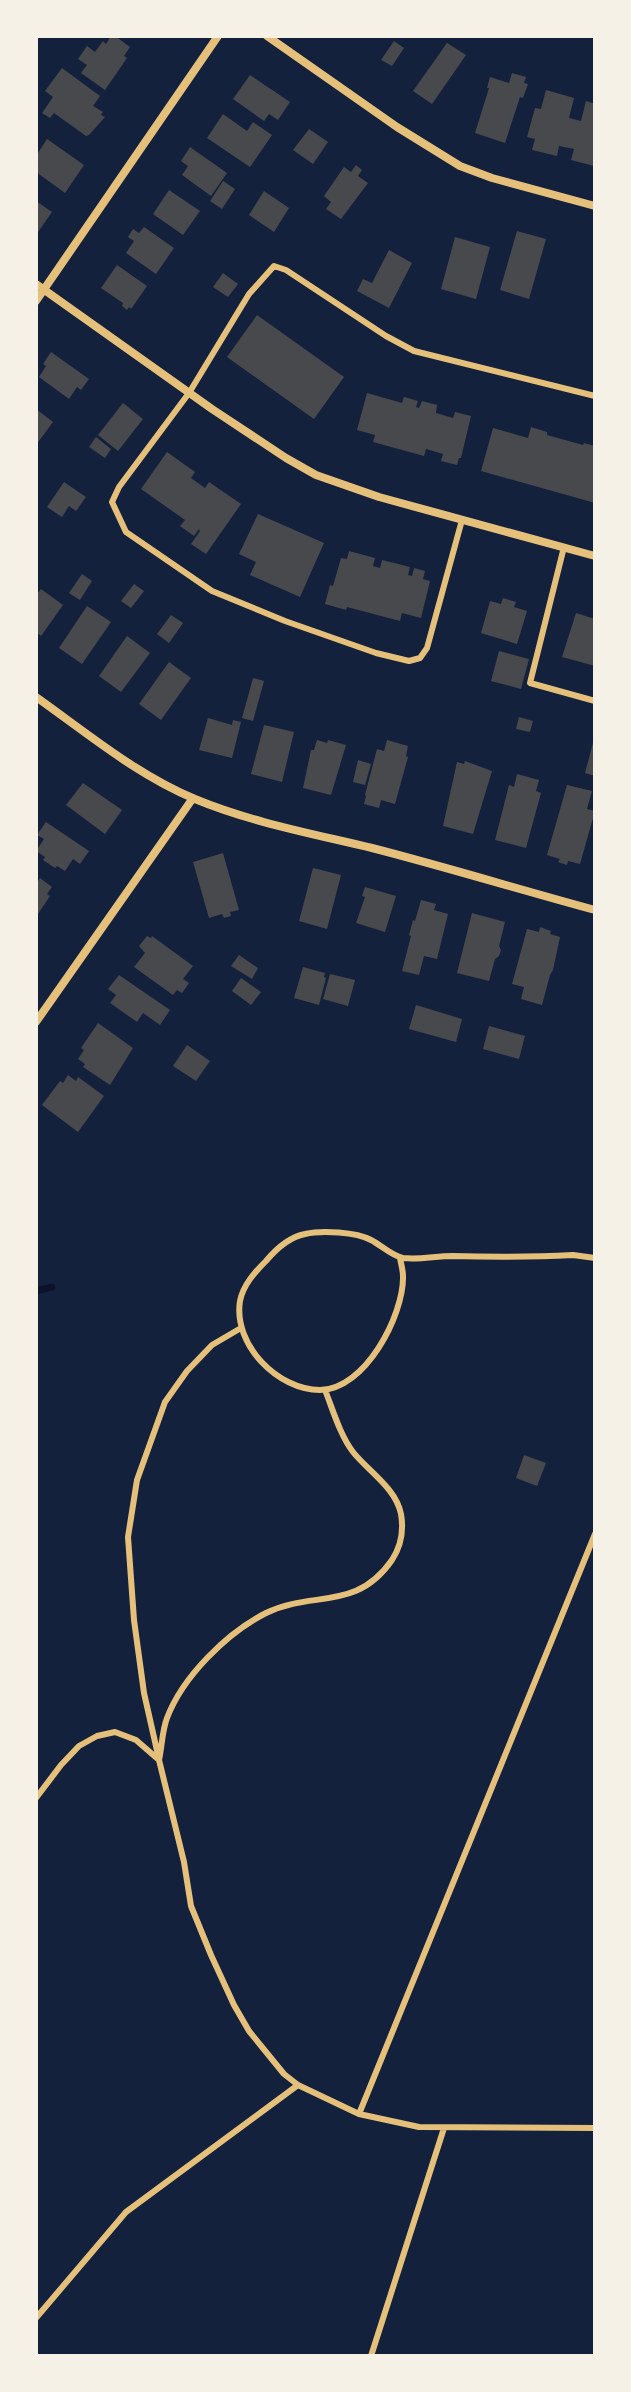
<svg xmlns="http://www.w3.org/2000/svg" width="631" height="2392" viewBox="0 0 631 2392" font-family="'Archivo Narrow',sans-serif">
<style>
.lines{fill:none;stroke-linecap:round;stroke-linejoin:round}
.stream{stroke:#0b132b;stroke-width:7}
.building{fill:#48494c}
.service{stroke:#e5c07b;stroke-width:6}
.minor{stroke:#e5c07b;stroke-width:8}
</style>
<rect width="100%" height="100%" fill="#14213d"/>
<g class="lines">
<!-- stream -->
<path class="stream" d="M36,1291l16,-4"/>
</g>
<!-- building -->
<path class="building" d="M111,36h4l15,11 -6,9 3,2 -22,32 -24,-17 6,-8 -9,-6 9,-13 8,6 8,-11 3,3z
M394,41l10,7 -12,18 -11,-6z
M447,43l19,12 -34,49 -19,-13z
M62,68l38,28 -7,10 10,6 -2,3 4,2 -16,18 -3,1 -32,-23 -4,5 -8,-5 11,-16 -8,-6z
M512,73l14,4 -2,6 4,1 -5,14 -3,-1 -15,46 -30,-10 14,-45h-2l3,-11 19,6z
M250,75l40,27 -12,18 -9,-6 -5,7 -31,-22z
M546,90l28,8 -5,20 12,3 5,-20 9,3 -1,62 -23,-6 3,-11 -15,-3 -2,10 -25,-6 3,-11 -8,-2 8,-29 6,1z
M223,114l24,17 6,-9 19,13 -22,32 -43,-29z
M309,129l19,13 -15,22 -20,-14z
M47,139l37,26 -19,28 -29,-21v-16z
M190,147l37,26 -16,23 -29,-21 6,-9 -7,-5z
M356,165l6,5 -4,6 10,7 -27,36 -15,-10 5,-7 -7,-6 20,-29 7,5z
M223,181l12,8 -13,20 -12,-8z
M169,190l31,21 -17,24 -30,-21z
M264,191l25,17 -15,24 -25,-17z
M36,201l16,11 -16,23z
M144,227l30,21 -18,26 -30,-21 8,-12 -6,-4 5,-8 6,4z
M517,231l29,8 -17,60 -29,-9z
M455,237l35,10 -14,52 -35,-10z
M389,250l23,13 -23,45 -32,-17 6,-12 9,4z
M117,265l30,21 -16,23 -2,-2 -2,3 -5,-4 1,-3 -22,-15z
M223,273l15,11 -10,13 -15,-10z
M257,315l87,62 -30,42 -87,-62z
M51,352l38,27 -8,11 -4,-3 -8,12 -30,-22 7,-11 -3,-2z
M367,393l35,10 2,-6 14,4 -2,6 3,1 3,-7 15,4 -1,8 17,5 2,-6 16,4 -10,42h-2l-2,7 -16,-4 2,-7 -17,-5 -2,7 -51,-14 2,-7 -18,-5z
M123,403l20,16 -25,32 -20,-16z
M36,409l17,13 -17,23z
M531,427l16,5v3l36,10 1,-2 11,3v57l-114,-32 12,-43 35,10z
M96,437l15,12 -6,9 -16,-11z
M167,452l28,20 -4,6 14,10 4,-6 32,22 -35,50 -15,-10 9,-13 -1,-2 -5,7 -14,-10 5,-6 -44,-31z
M64,482l22,15 -10,14 -7,-5 -7,11 -15,-10z
M258,514l66,29 -24,54 -50,-22 6,-13 -17,-8z
M349,551l26,7 -2,8 7,2 2,-8 28,7 -2,8 4,1 2,-8 11,3 -2,8 7,2 -9,37 -19,-5 -2,8 -53,-14 -1,3 -21,-6 5,-19 3,1 8,-28 6,1z
M82,574l10,7 -12,19 -11,-7z
M134,584l10,7 -13,17 -10,-7z
M41,589l22,16 -22,31 -5,-4v-37z
M503,598l13,4 -2,5 13,4 -10,33 -36,-11 9,-32 11,3z
M87,606l24,16 -29,42 -23,-16z
M576,613l19,6v47l-33,-9z
M171,615l12,8 -14,20 -12,-9z
M127,636l23,17 -29,39 -22,-16z
M499,651l30,8 -8,30 -30,-8z
M169,662l22,16 -30,42 -22,-16z
M253,678l11,3 -11,40 -11,-3z
M519,717l14,4 -3,11 -14,-3z
M208,718l24,7 1,-5 8,2 -9,36 -33,-8z
M264,725l30,7 -12,50 -31,-8z
M594,739h1v37l-10,-3z
M317,740l10,3 1,-3 18,5 -15,50 -28,-7 8,-38h3z
M387,740l21,6 -2,10 2,1 -13,47 -14,-4 -2,8 -15,-4 2,-8 -1,-1 12,-46 7,2z
M358,760l13,4 -6,21 -12,-3z
M465,761l27,10 -19,63 -30,-8 14,-64 7,2z
M517,774l22,6 -3,11 5,2 -15,55 -31,-8 14,-55 5,2z
M83,783l39,27 -17,24 -39,-29z
M567,785l25,6 -5,18 8,2 -15,53 -12,-3 -1,4 -9,-3 2,-3 -13,-4z
M46,822l43,29 -9,13 -7,-5 -8,12 -8,-5 -2,2 -12,-8 2,-3 -9,-6 8,-12 -7,-4z
M223,853l16,57 -9,2 1,4 -7,2 -2,-4 -13,4 -16,-56z
M313,868l28,7 -14,54 -28,-8z
M40,878l12,9 -5,7 3,2 -14,21v-33z
M365,887l31,9 -11,36 -29,-9 9,-26 -3,-1z
M421,900l15,4 -2,6 14,4 -11,45 -13,-3 -5,19 -17,-4 9,-35 -2,-1 4,-15 2,1z
M472,913l33,9 -6,24 2,4 -2,6 -4,3 -6,22 -32,-8z
M540,927l11,4 -1,3 10,3 -7,33 -3,5 -8,30 -21,-6 3,-12 -12,-3 15,-55 12,3z
M147,936l4,2 1,-2 41,30 -10,13 6,4 -7,10 -5,-3 -4,5 -39,-28 11,-14 -6,-7z
M239,955l19,13 -6,11 -21,-13z
M303,967l22,6 -1,4 2,1 -7,27 -25,-7z
M330,974l25,6 -7,26 -25,-7z
M119,975l51,35 -10,15 -17,-12 -6,9 -27,-19 6,-8 -8,-6z
M241,978l20,14 -10,13 -19,-14z
M416,1005l46,14 -6,23 -47,-13z
M98,1023l35,25 -23,37 -27,-18 2,-3 -7,-5 6,-9 -3,-2z
M489,1026l36,10 -6,23 -36,-10z
M187,1045l23,16 -14,20 -23,-15z
M68,1075l8,6 2,-4 26,19 -26,36 -36,-27 18,-24 3,2z
M524,1455l22,8 -9,23 -21,-8z"/>
<g class="lines">
<!-- service -->
<path class="service" d="M462,520l-35,128 -7,10 -11,3 -33,-8 -91,-32 -73,-30 -86,-59 -14,-30 7,-15 70,-94 60,-99 25,-28 12,4 100,66 28,15 181,45
M564,547l-34,136 65,18
M400,1258c1,6 3,12 3,18 1,39 -38,114 -83,114 -42,0 -87,-45 -80,-89 3,-16 15,-29 26,-40 10,-12 24,-24 39,-27 17,-4 51,-2 66,6 10,5 21,16 32,18 16,2 33,-2 49,-2 40,1 81,1 121,-1l22,3
M158,1755l-14,-62 -10,-73 -6,-83 9,-57 28,-78 22,-31 25,-26 29,-17
M159,1760c3,-13 3,-29 8,-42 16,-42 60,-85 99,-105 47,-23 90,-1 126,-53 9,-14 12,-29 9,-46 -5,-26 -33,-43 -48,-62 -13,-17 -20,-42 -28,-62
M36,1798l25,-33 18,-19 18,-10 18,-4 21,8 23,20 25,102 7,44 20,49 23,50 15,26 35,43 14,11 61,29 60,13 176,1
M359,2114l236,-580
M36,2318l90,-106 172,-127
M371,2356l73,-228"/>
<!-- minor -->
<path class="minor" d="M267,36l130,91 63,39 32,12 103,28
M36,284l176,125 74,49 30,17 63,22 216,59
M36,301l182,-265
M36,697c51,36 101,78 159,102 55,23 119,35 177,49 74,19 149,42 223,62
M36,1022l157,-224"/>
</g>
<!-- border -->
<rect width="631" height="2392" fill="none" stroke="#f6f1e7" stroke-width="76"/>
</svg>
